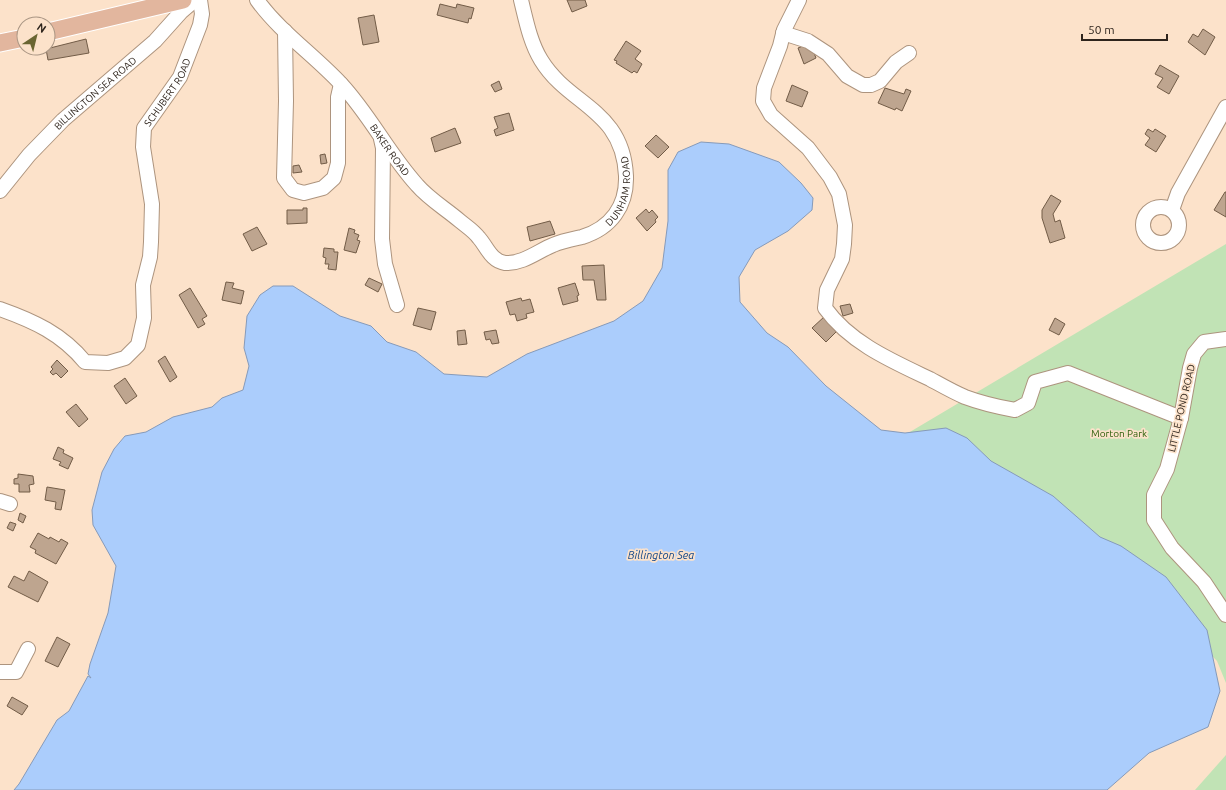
<svg xmlns="http://www.w3.org/2000/svg" width="1226" height="790" viewBox="0 0 1226 790" font-family="Ubuntu,sans-serif">
<style>
.green{fill:#c1e3b5}
.water{fill:#abcdfc;stroke:#869ab9}
.building{fill:#bea58f;stroke:#725c47}
.lines{fill:none;stroke-linecap:round;stroke-linejoin:round}
.minor-casing{stroke:#ad947e;stroke-width:16}
.major-casing{stroke:#fff;stroke-width:19}
.minor{stroke:#fff;stroke-width:14}
.major{stroke:#e2b69e;stroke-width:17}
.labels{text-anchor:middle;stroke-width:3.5;stroke-linejoin:round;paint-order:stroke}
.street-label{font-size:10px;fill:#2e241c;stroke:#fce2ca}
.park-label{font-size:10px;fill:#285d07;stroke:#fce2ca}
.water-label{font-size:11px;font-style:italic;fill:#104588;stroke:#fce2ca}
</style>
<rect width="100%" height="100%" fill="#fce2ca"/>
<!-- green -->
<path class="green" d="M1226,244v439l-9,-22 -60,-62 -264,-157z
M1226,755v35h-31z"/>
<!-- water -->
<path class="water" d="M701,142l28,2 50,18 22,21 12,15 -1,12 -24,21 -33,19 -16,27 1,25 27,31 21,14 38,39 55,44 24,3 41,-5 21,10 24,23 62,35 47,41 21,9 45,31 41,53 13,61 -12,36 -59,26 -42,37h-1093l5,-6 38,-64 12,-9 19,-35 3,2 -3,-4 2,-10 18,-51 8,-47 -23,-41 -1,-15 10,-38 12,-23 11,-13 21,-4 27,-15 39,-10 10,-9 21,-8 6,-24 -5,-18 3,-32 13,-21 13,-9h20l47,30 31,10 16,16 29,10 28,22 43,3 40,-23 87,-33 29,-20 19,-33 6,-47v-51l10,-18z"/>
<!-- building -->
<path class="building" d="M567,0h18l2,6 -15,6z
M440,4l16,4 1,-4 17,4 -3,11 -2,-1 -1,5 -31,-8z
M374,15l5,27 -16,3 -5,-27z
M1203,29l12,8 -10,18 -17,-13 5,-8 5,3z
M86,39l3,14 -41,7 -2,-11z
M626,41l15,10 -6,8 7,5 -5,9 -3,-2 -2,2 -16,-10 1,-2 -3,-1z
M810,43l6,15 -12,6 -6,-16z
M1160,65l19,11 -10,18 -12,-7 6,-9 -8,-4z
M499,81l3,8 -7,3 -4,-7z
M792,85l16,7 -6,15 -16,-6z
M885,88l19,6 2,-5 5,2 -9,20 -6,-3 -1,2 -17,-7z
M509,113l5,17 -18,6 -2,-6 4,-2 -4,-11z
M455,128l6,15 -26,9 -4,-14z
M1148,129l5,3 2,-3 11,7 -10,16 -11,-7 5,-7 -5,-4z
M656,135l13,12 -11,11 -13,-12z
M325,154l2,9 -6,1 -1,-9z
M299,165l3,7 -9,1v-7z
M1225,192h1v25l-12,-7z
M1051,195l10,6 -8,13 2,8 5,-2 5,18 -15,5 -8,-25v-8z
M303,208h4v15l-20,1v-14h16z
M646,209l3,4 3,-3 6,7 -3,3 1,2 -9,9 -11,-13z
M550,221l5,13 -25,7 -3,-14z
M257,227l10,17 -15,7 -9,-17z
M349,228l6,2 -1,3 5,2 -2,5 3,1 -4,12 -12,-3z
M324,248l10,1v3h4l-2,18 -8,-1 1,-5h-4l1,-6 -3,-1z
M604,265l2,35h-9l-3,-20h-11l-1,-14z
M369,278l13,6 -4,8 -13,-7z
M226,282l8,1 -2,5 12,3 -3,13 -19,-4z
M575,283l4,12 -2,1 1,5 -15,4 -5,-17z
M190,288l17,28 -5,3 3,5 -7,4 -19,-33z
M521,298l1,3 8,-2 4,13 -8,2 1,4 -10,3 -2,-7 -5,1 -4,-13z
M850,304l3,9 -10,3 -3,-10z
M418,308l18,4 -5,18 -18,-5z
M825,316l11,16 -10,10 -14,-14z
M1055,318l10,6 -6,11 -10,-5z
M465,330l2,14 -9,1 -1,-14z
M496,330l3,13 -7,1 -2,-5 -4,1 -2,-8z
M165,356l12,21 -7,5 -12,-21z
M57,360l11,11 -7,7 -5,-5 -3,2 -3,-3 3,-3 -2,-2z
M125,378l12,18 -11,8 -12,-18z
M76,404l12,15 -9,8 -13,-15z
M58,447l6,3 -1,3 10,5 -5,11 -9,-4 2,-3 -8,-3z
M18,474l15,2 1,8 -5,1 1,7h-11v-8h-5v-5l4,-1z
M47,487l18,3 -4,20 -6,-1 1,-7 -11,-2z
M20,513l6,3 -3,7 -5,-3z
M10,522l6,2 -3,7 -6,-3z
M38,533l11,6 1,-2 9,5 2,-3 7,4 -12,21 -21,-11 1,-3 -6,-3z
M29,571l19,11 -10,20 -30,-15 6,-11 10,5z
M57,637l13,7 -12,23 -13,-6z
M12,697l16,9 -6,9 -15,-9z"/>
<g class="lines">
<!-- minor casing -->
<g class="minor-casing">
<g id="minor">
<path id="s1" d="M257,0c23,32 57,55 84,84 29,31 47,69 76,101 12,14 29,24 43,36 6,5 14,10 19,17 8,9 12,23 26,25 18,1 33,-12 48,-18 9,-4 20,-6 29,-8 29,-9 45,-31 44,-61 -3,-67 -57,-70 -85,-116 -11,-18 -15,-40 -20,-60"/>
<path d="M799,0l-15,30 -4,16 -16,42 -1,13 8,14 37,33 22,29 9,17 6,31 -1,19 -2,15 -15,31 -2,18c25,35 67,53 105,71 11,6 23,13 35,18 16,6 33,10 50,13l13,-7 7,-21 33,-9 113,45"/>
<path d="M285,31l1,70 -2,77 9,12 11,3 19,-5 11,-10 4,-15v-66l3,-13"/>
<path d="M783,33l25,8 20,13 19,22 16,9h8l9,-4 16,-19 13,-9"/>
<path d="M381,139l2,9 -1,91 3,25 12,41"/>
<path id="s2" d="M0,191l29,-36 34,-35 92,-79 26,-29 14,-12"/>
<circle cx="1161" cy="225" r="18"/>
<path d="M1172,210l6,-17 48,-86"/>
<path id="s3" d="M0,309c34,12 62,25 85,53l23,1 17,-5 13,-13 6,-27 -1,-33 7,-28 1,-15 1,-38 -9,-57 1,-19 36,-51 20,-52 2,-11 -2,-14"/>
<path d="M1226,339l-22,3 -10,12 -4,14 -9,50 -14,51 -13,26v25l18,28 32,34 22,33"/>
<path d="M0,501l10,3"/>
<path d="M0,672h16l12,-23"/>
</g>
</g>
<!-- major casing -->
<g class="major-casing">
<path id="major" d="M48,32l135,-32
M0,43l24,-5"/>
</g>
<!-- minor -->
<use href="#minor" class="minor"/>
<!-- major -->
<use href="#major" class="major"/>
</g>
<g class="labels">
<!-- street labels -->
<g class="street-label">
<text dy="4" stroke="none"><textPath href="#s3" startOffset="423">SCHUBERT ROAD</textPath></text>
<text dy="4" stroke="none"><textPath href="#s2" startOffset="137">BILLINGTON SEA ROAD</textPath></text>
<text dy="4" stroke="none"><textPath href="#s1" startOffset="201">BAKER ROAD</textPath></text>
<text dy="4" stroke="none"><textPath href="#s1" startOffset="511">DUNHAM ROAD</textPath></text>
<text transform="translate(1181 408) rotate(-77)" y="4">LITTLE POND ROAD</text>
</g>
<!-- park labels -->
<g class="park-label">
<text x="1119" y="437">Morton Park</text>
</g>
<!-- water labels -->
<g class="water-label">
<text x="661" y="559">Billington Sea</text>
</g>
</g>
<!-- north arrow -->
<g transform="translate(36 36) rotate(35)"><circle r="19" fill="#fce2ca" stroke="#aa9684"/>
<path d="M0-3L7 15L0 10L-7 15Z" fill="#6a6531"/>
<text y="-6" font-size="11" font-weight="bold" text-anchor="middle" fill="#2e241c">N</text>
</g>
<!-- scale -->
<path d="M1082 34v6h85v-6" fill="none" stroke="#2e241c" stroke-width="2"/>
<text x="1088" y="34" font-size="12" fill="#2e241c" stroke="#fce2ca" stroke-width="3" paint-order="stroke">50 m</text>
</svg>
